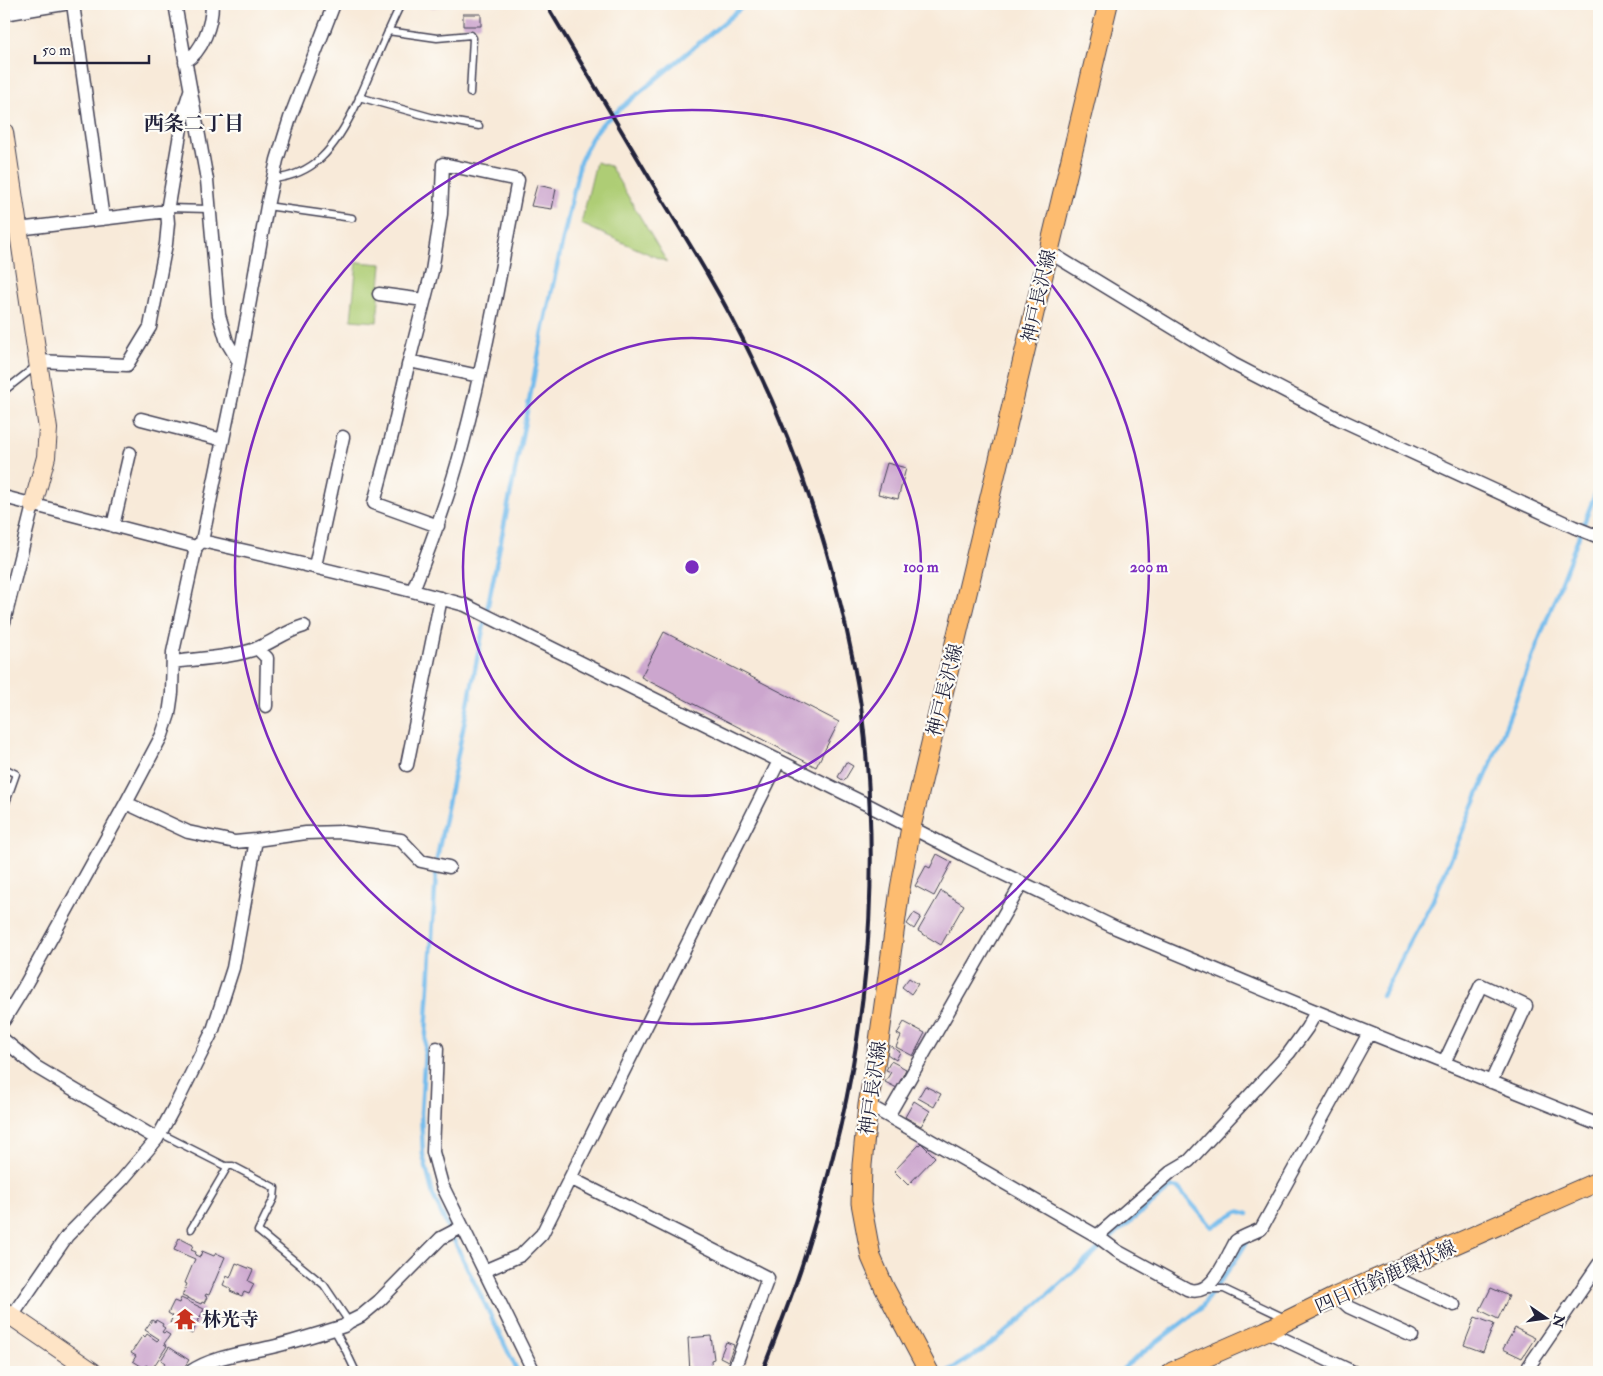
<svg xmlns="http://www.w3.org/2000/svg" width="1603" height="1376" viewBox="0 0 1603 1376" font-family="'IM FELL Double Pica','Noto Serif JP',serif">
<style>
.green{fill:#aecd75;stroke:#687858}
.lines{fill:none;stroke-linecap:round;stroke-linejoin:round}
.stream{stroke:#74bcec;stroke-width:4.5}
.building{fill:#cca6ce}
.lane-casing{stroke:#424053;stroke-width:9}
.street-casing{stroke:#424053;stroke-width:15}
.secondary-casing{stroke:#424053;stroke-width:20}
.primary-casing{stroke:#424053;stroke-width:21}
.lane{stroke:#fff;stroke-width:6}
.street{stroke:#fff;stroke-width:12}
.secondary{stroke:#fee4c6;stroke-width:18}
.primary{stroke:#fdbc70;stroke-width:19}
.rail{stroke:#22223b;stroke-width:4}
.ring{fill:none;stroke:#7b2cbf;stroke-width:2.5}
.labels{text-anchor:middle;stroke-width:4.5;stroke-linejoin:round;paint-order:stroke}
.street-label{font-size:19px;fill:#22223b;stroke:#fdfcf7}
.poi-label{font-size:19px;font-weight:bold;fill:#22223b;stroke:#fdfcf7;text-anchor:start}
.neighbourhood-label{font-size:20px;font-weight:bold;fill:#22223b;stroke:#fdfcf7}
.centre{fill:#7b2cbf;stroke:#fdfcf7;stroke-width:2.5}
.ring-label{font-size:15px;text-anchor:middle;font-weight:bold;fill:#7b2cbf;stroke:#fdfcf7;stroke-width:4.5;stroke-linejoin:round;paint-order:stroke}
</style>
<rect width="100%" height="100%" fill="#fdfcf7"/>
<filter id="ink" filterUnits="userSpaceOnUse"><feTurbulence type="fractalNoise" baseFrequency=".02" numOctaves="2"/><feDisplacementMap in="SourceGraphic" scale="10" xChannelSelector="R" yChannelSelector="G"/><feConvolveMatrix kernelMatrix="1 2 1 2 8 2 1 2 1" color-interpolation-filters="sRGB"/></filter>
<filter id="wash" filterUnits="userSpaceOnUse"><feTurbulence type="fractalNoise" baseFrequency=".0096" numOctaves="4" result="noise"/><feDisplacementMap in="SourceGraphic" scale="20" xChannelSelector="R" yChannelSelector="G"/><feGaussianBlur stdDeviation="1.12" result="paint"/><feColorMatrix in="noise" values="0 0 0 0 0 0 0 0 0 0 0 0 0 0 0 0 0 1.4 0 .05"/><feComposite in="paint" operator="in"/></filter>
<g filter="url(#wash)">
<rect width="100%" height="100%" fill="#f8ead9"/>
<!-- green -->
<path class="green" d="M596,162l14,4 57,96 -86,-38z
M357,262l25,2 -5,58 -26,-2z"/>
<g class="lines">
<!-- stream -->
<path class="stream" d="M1382,996l51,-96 58,-136 108,-280
M518,1372l-71,-146 -14,-31 -10,-40 -2,-42 16,-255 110,-546 33,-150 12,-25 11,-14 143,-119
M947,1372l37,-23 27,-21 103,-93 58,-48 6,1 34,39 27,-16 9,3
M1120,1372l7,-7 73,-56 37,-51 12,-20"/>
</g>
<g id="blocks">
<!-- building -->
<path class="building" d="M429,4h21v1l-20,3z
M463,14h18v12h-18z
M537,185l19,4 -4,20 -21,-3z
M887,463l19,5 -8,31 -20,-5z
M664,632l175,90 -23,45 -175,-90z
M846,762l7,4 -9,15 -6,-4z
M937,854l15,8 -18,34 -19,-10 11,-20 4,2z
M941,891l23,14 -23,40 -23,-14z
M914,913l7,4 -7,12 -7,-5z
M909,978l9,6 -7,10 -9,-7z
M904,1022l21,11 -12,23 -17,-9 5,-11 -4,-2z
M889,1045l11,7 -4,8 -9,-6z
M891,1061l15,8 -9,19 -12,-6 6,-10 -5,-2z
M925,1086l16,8 -7,13 -16,-9z
M914,1101l16,10 -9,15 -16,-9z
M921,1143l14,14 -27,28 -14,-14z
M179,1238l14,7 -2,5 5,2 -1,3 5,2 2,-6 12,5 2,-3 9,4 -16,38 -3,-1 -1,2 2,1 -3,6 -2,-1 -1,2 -19,-8 5,-12 -2,-1 10,-24 -21,-9z
M236,1263l17,7 -5,11 6,3 -5,10 -5,-2 -2,4 -12,-5 1,-2 -8,-4 4,-9 3,2z
M1491,1288l18,8 -11,23 -18,-9z
M181,1298l23,11 -12,25 -22,-11 3,-7 -5,-3 6,-12 5,2z
M1475,1317l19,7 -11,28 -19,-7z
M152,1320l3,2 1,-2 7,4 -1,2 3,2 -3,4 2,1 1,-1 5,3 -6,9 3,2 -15,23 -6,-4 -2,3 -11,-7 3,-5 -5,-3 12,-18 2,2 2,-3 10,7 2,-2 -14,-9z
M1515,1328l20,10 -13,20 -19,-9z
M711,1336l3,23 -3,1 1,12h-22l-2,-34z
M726,1342l8,3 -6,16 -8,-4z
M169,1347l20,13 -8,12h-26l2,-2 3,2 5,-9 -4,-3z"/>
</g>
</g>
<g filter="url(#ink)">
<use href="#blocks" fill-opacity="0" stroke="#424053" stroke-width="1"/>
<g class="lines">
<!-- lane casing -->
<g class="lane-casing">
<path id="lane" d="M388,31l49,7 34,-3 2,3 -3,55
M359,97l75,21 45,8
M273,179c18,-2 34,-8 48,-21 16,-15 27,-36 36,-55 15,-33 28,-67 44,-99
M267,206l85,12
M168,208l41,1
M4,391l32,-25
M4,768l12,6 -12,34
M160,1133l65,33h8l42,22 -1,10 -16,33 66,54 25,37
M191,1229l37,-63
M1206,1289h18l61,29
M334,1329l12,22 10,21"/>
</g>
<!-- street casing -->
<g class="street-casing">
<path id="street" d="M73,4l30,215
M175,4l32,176 12,135 8,27 12,20
M4,14l60,-10
M185,62c18,-11 27,-38 27,-58
M18,229l149,-18
M1049,252l184,112 106,55 235,108 25,10
M379,294l45,6
M38,361l89,4 23,-38 16,-83 2,-21 -1,-12 17,-101 6,-19
M409,361l70,15
M141,419l82,21
M4,497l192,50
M113,526l17,-73
M202,541c88,20 176,40 263,64l405,201 96,50 150,72 194,81 289,116
M315,566l28,-129
M413,590c19,-48 37,-96 50,-147 23,-86 38,-175 55,-263l-75,-16 -2,50 -9,57 -23,90 -17,74 -18,68 64,23
M4,622l29,-117
M257,648l10,10 -1,48
M173,662c24,-3 63,-5 85,-14 16,-7 29,-17 46,-22
M407,765l34,-167
M256,840l50,-7 36,-1 14,2 45,6 20,21 28,6
M4,1020l19,-31 103,-186 36,-68 7,-21 3,-21 1,-41 23,-105 6,-6 37,-179 28,-156 10,-46 13,-42 44,-114
M4,1040l32,27 121,72
M437,1048l-4,104 9,33 92,187
M1444,1063l37,-78 45,21 -35,76
M868,1105l20,11 134,-233
M888,1116l209,120 75,-65 17,-10 100,-108 18,-25 9,-16
M570,1178l198,100 -35,94
M1097,1236l20,15 70,38c21,9 35,-21 43,-37 2,-3 4,-8 6,-11 5,-4 19,-9 25,-12l108,-196
M484,1271l37,-16 21,-21 237,-473
M1387,1274l67,31
M1337,1296l12,11 63,29
M12,1316l55,-80 55,-56 35,-41 20,-37 36,-72 20,-62 23,-128 -21,2 -47,-10 -62,-29
M1266,1331l87,41
M190,1372c25,-17 58,-19 86,-26 23,-6 45,-13 68,-20l5,-4 12,-6 18,-15 62,-63 21,-11
M1525,1372l74,-108"/>
</g>
<!-- secondary casing -->
<g class="secondary-casing">
<path id="secondary" d="M4,132l44,297 -2,28 -13,48
M4,1311l89,61"/>
</g>
<!-- primary casing -->
<g class="primary-casing">
<path id="primary" d="M929,1372l-45,-85 -13,-30 -10,-54 1,-38 6,-60 11,-64 21,-152 11,-62 197,-823
M1172,1372l94,-41 71,-35 262,-115"/>
</g>
<!-- lane -->
<use href="#lane" class="lane"/>
<!-- street -->
<use href="#street" class="street"/>
<!-- secondary -->
<use href="#secondary" class="secondary"/>
<!-- primary -->
<use href="#primary" class="primary"/>
<!-- rail -->
<path class="rail" d="M546,4c39,65 78,130 116,195 32,52 64,104 90,159 39,79 68,162 89,248 8,33 15,67 20,100 18,140 11,285 -21,422 -11,45 -23,90 -37,134 -12,37 -27,74 -41,110"/>
</g>
</g>
<!-- distance rings -->
<g class="ring">
<circle cx="692" cy="567" r="229"/>
<circle cx="692" cy="567" r="457"/>
</g>
<!-- icons -->
<defs>
<g id="temple-bare" transform="scale(1.725)"><path d="M0-6L5-2H3V0L6.5 2.5H4V6H1.5V3h-3V6H-4V2.5H-6.5L-3 0V-2H-5Z" fill="#c8321e" stroke="#fdfcf7" stroke-width="2.5" paint-order="stroke"/></g>
</defs>
<g fill-rule="evenodd">
<use href="#temple-bare" x="185" y="1319"/>
</g>
<g class="labels">
<!-- street labels -->
<g class="street-label">
<text transform="translate(1038 296) rotate(-77)" y="7">神戸長沢線</text>
<text transform="translate(944 690) rotate(-76)" y="7">神戸長沢線</text>
<text transform="translate(872 1088) rotate(-82)" y="7">神戸長沢線</text>
<text transform="translate(1385 1276) rotate(-24)" y="7">四日市鈴鹿環状線</text>
</g>
<!-- poi labels -->
<g class="poi-label">
<text x="202" y="1326">林光寺</text>
</g>
<!-- neighbourhood labels -->
<g class="neighbourhood-label">
<text x="194" y="130">西条二丁目</text>
</g>
</g>
<circle cx="692" cy="567" r="8" class="centre"/>
<g class="ring-label">
<text x="921" y="572">100 m</text>
<text x="1149" y="572">200 m</text>
</g>
<!-- margin -->
<rect width="1603" height="1376" fill="none" stroke="#fdfcf7" stroke-width="20"/>
<!-- north arrow -->
<g transform="translate(1546 1318) rotate(103)" stroke="#fdfcf7" stroke-width="4" paint-order="stroke">
<path d="M0-4L9 19L0 12L-9 19Z" fill="#22223b"/>
<text y="-8" font-size="14" font-weight="bold" text-anchor="middle" fill="#22223b">N</text>
</g>
<!-- scale -->
<path d="M35 55v8h114v-8" fill="none" stroke="#22223b" stroke-width="2.5"/>
<text x="42" y="55" font-size="15" fill="#22223b" stroke="#fdfcf7" stroke-width="4" paint-order="stroke">50 m</text>
</svg>
